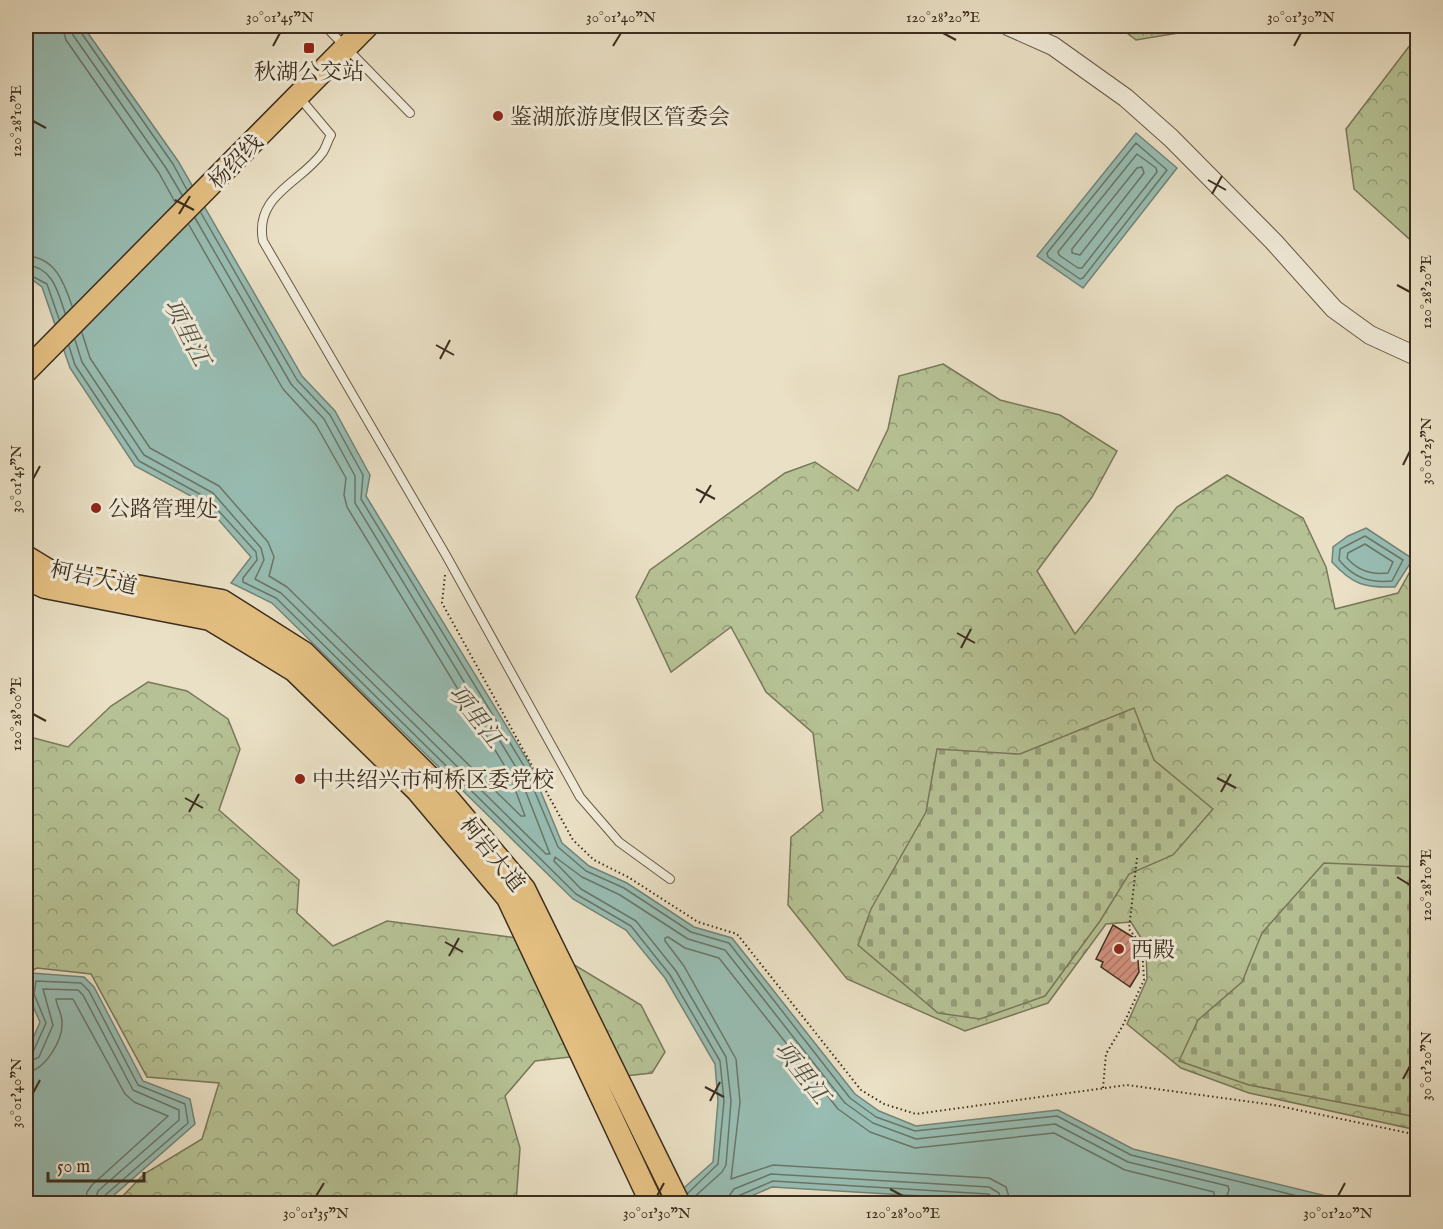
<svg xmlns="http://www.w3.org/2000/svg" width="1443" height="1229" viewBox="0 0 1443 1229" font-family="'IM FELL English','Noto Serif SC',serif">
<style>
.forest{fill:url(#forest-crowns);stroke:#79785a;stroke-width:1.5}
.cemetery{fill:url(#cemetery-stones);stroke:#79785a;stroke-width:1.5}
.water{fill:#98bdb3;stroke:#738477;stroke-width:1.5}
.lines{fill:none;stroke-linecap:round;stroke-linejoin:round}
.shore{stroke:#6a7668;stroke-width:1.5}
.building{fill:url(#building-hatch);stroke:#3c2e1e;stroke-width:1.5}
.service-casing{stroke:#685a48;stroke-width:10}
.tertiary-casing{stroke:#685a48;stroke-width:20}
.primary-casing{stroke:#3c2e1e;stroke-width:25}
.path{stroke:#3c2e1e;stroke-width:2;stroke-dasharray:1.5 3;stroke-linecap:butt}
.service{stroke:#f1ebd9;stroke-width:8}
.tertiary{stroke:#f1ebd9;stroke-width:18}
.primary{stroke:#e5c082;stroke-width:22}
.ticks{fill:none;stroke:#3c2e1e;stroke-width:2}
.poi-dot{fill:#8f2418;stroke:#f1ebd9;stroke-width:2}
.labels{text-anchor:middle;stroke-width:6;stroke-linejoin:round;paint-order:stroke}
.poi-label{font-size:22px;fill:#3c2e1e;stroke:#f1ebd9;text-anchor:start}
.street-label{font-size:22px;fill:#3c2e1e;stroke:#f1ebd9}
.water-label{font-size:24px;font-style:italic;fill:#535243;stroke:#f1ebd9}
.neatline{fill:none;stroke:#3c2e1e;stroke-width:2}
.ticks-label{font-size:15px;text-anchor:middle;fill:#3c2e1e}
</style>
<defs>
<pattern id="forest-crowns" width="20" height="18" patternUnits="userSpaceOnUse" patternTransform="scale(1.5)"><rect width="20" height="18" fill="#b6c295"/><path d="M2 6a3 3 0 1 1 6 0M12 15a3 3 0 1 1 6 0" fill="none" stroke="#959e79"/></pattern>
<pattern id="cemetery-stones" width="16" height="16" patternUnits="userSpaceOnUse" patternTransform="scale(1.5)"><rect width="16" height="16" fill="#b6c295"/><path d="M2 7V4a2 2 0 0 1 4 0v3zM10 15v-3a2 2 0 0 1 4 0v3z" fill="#959e79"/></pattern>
<pattern id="building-hatch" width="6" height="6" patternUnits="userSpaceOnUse" patternTransform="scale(1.5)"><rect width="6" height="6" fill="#d4927e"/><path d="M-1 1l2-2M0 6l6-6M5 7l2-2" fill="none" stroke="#ad7867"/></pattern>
</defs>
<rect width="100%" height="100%" fill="#eae0c5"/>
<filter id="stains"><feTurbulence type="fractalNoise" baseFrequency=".00333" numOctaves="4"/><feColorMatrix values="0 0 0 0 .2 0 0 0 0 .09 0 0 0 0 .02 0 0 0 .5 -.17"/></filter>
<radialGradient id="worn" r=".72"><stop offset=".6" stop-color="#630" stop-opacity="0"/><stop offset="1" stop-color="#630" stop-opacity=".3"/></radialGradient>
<!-- forest -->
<path class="forest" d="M1118,26h103l-85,14z
M1417,36v210l-63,-57 -8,-60z
M943,364l57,36 60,15 57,36 -25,46 -55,74 38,63 102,-127 50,-32 76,43 23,49 9,42 63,-16 19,-34v571l-168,-37 -68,-25 -54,-44 20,-45 -1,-33 -15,-24 -25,2 -58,79 -83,28 -118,-52 -59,-74 3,-68 32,-26 -10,-78 -47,-41 -35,-65 -60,45 -35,-75 14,-27 135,-97 30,-11 43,29 30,-62 11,-53z
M148,682l39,9 41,28 12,30 -21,61 80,70 -2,33 36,33 54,-25 146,19 108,65 24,47 -13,21 -27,3 -46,-20 -44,5 -30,35 15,52 -4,55h-400l28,-29 58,-35 17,-56 -72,-6 -56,-103 -54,-6 -11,6v-238l42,11 43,-41z"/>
<!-- cemetery -->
<path class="cemetery" d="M1134,708l20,52 59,49 -40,46 -44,19 -29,47 -55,75 -65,23 -42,-6 -80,-68 13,-36 55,-97 11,-63 83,5z
M1324,863l93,4v250l-168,-32 -70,-24 19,-41 44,-38 20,-49z"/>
<!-- water -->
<path class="water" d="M26,26h57l95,135 124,215 33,35 35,64 -4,21 163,267 33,80 27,23 38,17 67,44 38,11 123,156 24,17 37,15 142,-16 75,39 222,54 -92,1 -21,-4 -16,4h-235l-3,-4 -216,-13 -37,16h-68l46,-41 5,-61 -3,-37 -50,-86 -39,-48 -53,-31 -301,-296 -41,-20 20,-26 -47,-54 -69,-37 -65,-98 -28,-81 -16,-12z
M1136,133l41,35 -94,120 -46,-32z
M1366,528l47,31 -18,28c-30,1 -42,-2 -63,-25l1,-15 15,-11z
M31,973l53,4 10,10 49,94 47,18 5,25 -90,79h-79v-148l14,-33 -12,-27z"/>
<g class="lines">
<!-- shore -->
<path class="shore" d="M62,26l4,14 93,133 16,29
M71,26l2,9 93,133 16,27
M79,26l1,5 93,133 14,26
M1136,143l31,27 -84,108 -3,1 -32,-22 -1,-4z
M1137,154l19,14 1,4 -75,96h-4l-19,-13 -1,-3z
M1142,167l2,6 -64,82 -8,-2v-4l65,-81z
M201,213l96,167 33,35 33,60 -2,24 163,267 34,81 28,24 38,17 67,44 38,11 121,155 26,19 39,14 142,-15 74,39 199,49
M26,256c29,1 38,26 46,50
M26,265c27,2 32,27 39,48
M26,273l21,11 12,35
M82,333l8,25 60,90 69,38 49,56 6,15 -5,19 18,11 234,229h4l-16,-43 -162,-266 -3,-12 2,-17 -30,-53 -33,-36 -94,-164
M75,340l7,22 62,93 69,38 48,55 3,12 -9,19 26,14 265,261h4l-33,-85 -162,-266v-27l-31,-57 -33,-35 -96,-166
M69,346l6,19 64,96 68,37 49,54 1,8 -14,18v4l33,16 300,296 55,32 39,49 50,86 4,40 -6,63 -30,29
M1365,536l38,24 -11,21c-23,2 -38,-3 -53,-21l1,-11z
M1365,544l28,18 -5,11c-16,2 -30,-2 -41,-15l1,-5z
M26,1055l7,-3 13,-29 -12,-29 2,-13 45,2 8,8 49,94 47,19 3,19 -85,74 -2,7
M26,1063l13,-6 14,-32 -10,-36 35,1 5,5 50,95 46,20v10l-81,71 -4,13
M26,1072c19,-1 37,-32 36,-50 0,-8 -5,-15 -6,-23h17l52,95 9,8 34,14 -76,69 -5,7 -2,12
M691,1200l31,-28 4,-7 5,-64 -5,-44 -50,-86 -40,-50 -55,-32 -27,-28 1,-4 27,20 38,18 68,44 37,11 120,153 28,20 43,16 139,-15 73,38 100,24 1,4 -5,14
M727,1204l2,-8 5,-7 37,-15 218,13 10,6 3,11
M735,1204l3,-8 35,-15 215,13 5,3 2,7
M1011,1204l-5,-17 -17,-9 -216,-13 -42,14 9,-77 -4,-43 -52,-93 -19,-25v-3l3,-1 17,11 34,10 119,151 32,23 45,16 139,-15 71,37 89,22 1,12"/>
</g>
<!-- building -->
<path class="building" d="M1113,925l23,14 3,33 -9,15 -29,-20 2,-5 -7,-3z"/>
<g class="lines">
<!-- service casing -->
<g class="service-casing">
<path id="service" d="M325,26l85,87
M299,97l32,38c-3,5 -5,12 -8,17 -22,31 -69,43 -60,89l184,316 133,240 39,45 51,37"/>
</g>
<!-- tertiary casing -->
<g class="tertiary-casing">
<path id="tertiary" d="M1008,26l45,20 73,52 45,40 103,104 60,67 36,26 48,22"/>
</g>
<!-- primary casing -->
<g class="primary-casing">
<path id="primary" d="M26,371l341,-345
M26,557l23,14 173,30 82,52 128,127 92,109 155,315
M26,578l19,9 165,32 84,51 123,120 91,108 144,306"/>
</g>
<!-- path -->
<path class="path" d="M445,575l-3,28 131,237 21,20 34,17 70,45 39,12 124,156 23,14 32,10 211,-29 147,20 144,30
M1103,1088l3,-34 16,-27 22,-47 -2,-34 -13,-17 8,-71"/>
<!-- service -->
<use href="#service" class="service"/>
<!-- tertiary -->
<use href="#tertiary" class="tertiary"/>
<!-- primary -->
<use href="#primary" class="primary"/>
</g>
<!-- ticks -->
<path class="ticks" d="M943,33l13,7M273,46l7,-13M613,46l8,-13M1294,46l7,-13M33,121l13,7M1208,180l18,10M1212,194l10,-18M175,200l19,10M179,214l11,-18M1397,285l13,7M436,345l18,10M440,359l10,-19M1403,465l7,-14M33,479l7,-13M696,489l19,10M700,503l11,-18M957,633l18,10M961,648l10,-19M33,714l13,7M1217,778l19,10M1221,792l10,-18M185,798l18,10M189,812l10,-18M1397,877l13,8M445,942l18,10M449,956l10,-18M1403,1079l7,-13M705,1087l19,10M33,1093l7,-13M710,1101l10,-19M890,1189l13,7M316,1196l8,-13M657,1196l7,-13M1338,1196l7,-13"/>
<!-- markers -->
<g class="poi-dot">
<rect x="303" y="42" width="12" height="12" rx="3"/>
<circle cx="498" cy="116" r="6"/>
<circle cx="96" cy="508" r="6"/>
<circle cx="300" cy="779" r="6"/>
<circle cx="1119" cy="949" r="6"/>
</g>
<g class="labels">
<!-- poi labels -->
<g class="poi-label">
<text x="309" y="79" text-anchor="middle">秋湖公交站</text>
<text x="510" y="124">鉴湖旅游度假区管委会</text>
<text x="108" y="516">公路管理处</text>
<text x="312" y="787">中共绍兴市柯桥区委党校</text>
<text x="1131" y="957">西殿</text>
</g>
<!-- street labels -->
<g class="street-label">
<text transform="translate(235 161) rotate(-46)" y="8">杨绍线</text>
<text transform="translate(94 577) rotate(12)" y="8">柯岩大道</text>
<text transform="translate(493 854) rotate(51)" y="8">柯岩大道</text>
</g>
<!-- water labels -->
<g class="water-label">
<text transform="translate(187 332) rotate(63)" y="8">项里江</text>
<text transform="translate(476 716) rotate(52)" y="8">项里江</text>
<text transform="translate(802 1072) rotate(52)" y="8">项里江</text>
</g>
</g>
<!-- margin -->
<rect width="1443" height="1229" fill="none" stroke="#eae0c5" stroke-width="66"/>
<!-- scale -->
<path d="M48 1172v9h96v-9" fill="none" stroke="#3c2e1e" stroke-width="3"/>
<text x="57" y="1172" font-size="18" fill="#3c2e1e" stroke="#f1ebd9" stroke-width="4.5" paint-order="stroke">50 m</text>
<rect x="33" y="33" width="1377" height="1163" class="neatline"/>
<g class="ticks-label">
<text x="280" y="22">30°01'45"N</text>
<text x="621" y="22">30°01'40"N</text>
<text x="943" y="22">120°28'20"E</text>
<text x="1301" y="22">30°01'30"N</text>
<text transform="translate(16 121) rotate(-90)" y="5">120°28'10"E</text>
<text transform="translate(1426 292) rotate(-90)" y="5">120°28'20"E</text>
<text transform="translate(1426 451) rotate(-90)" y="5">30°01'25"N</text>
<text transform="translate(16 479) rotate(-90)" y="5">30°01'45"N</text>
<text transform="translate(16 714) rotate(-90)" y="5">120°28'00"E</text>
<text transform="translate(1426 885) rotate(-90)" y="5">120°28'10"E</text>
<text transform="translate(1426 1066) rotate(-90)" y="5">30°01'20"N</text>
<text transform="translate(16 1093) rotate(-90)" y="5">30°01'40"N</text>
<text x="316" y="1218">30°01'35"N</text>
<text x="657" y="1218">30°01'30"N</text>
<text x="903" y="1218">120°28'00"E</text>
<text x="1338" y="1218">30°01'20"N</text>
</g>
<rect width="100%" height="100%" filter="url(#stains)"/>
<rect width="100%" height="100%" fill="url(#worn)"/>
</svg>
